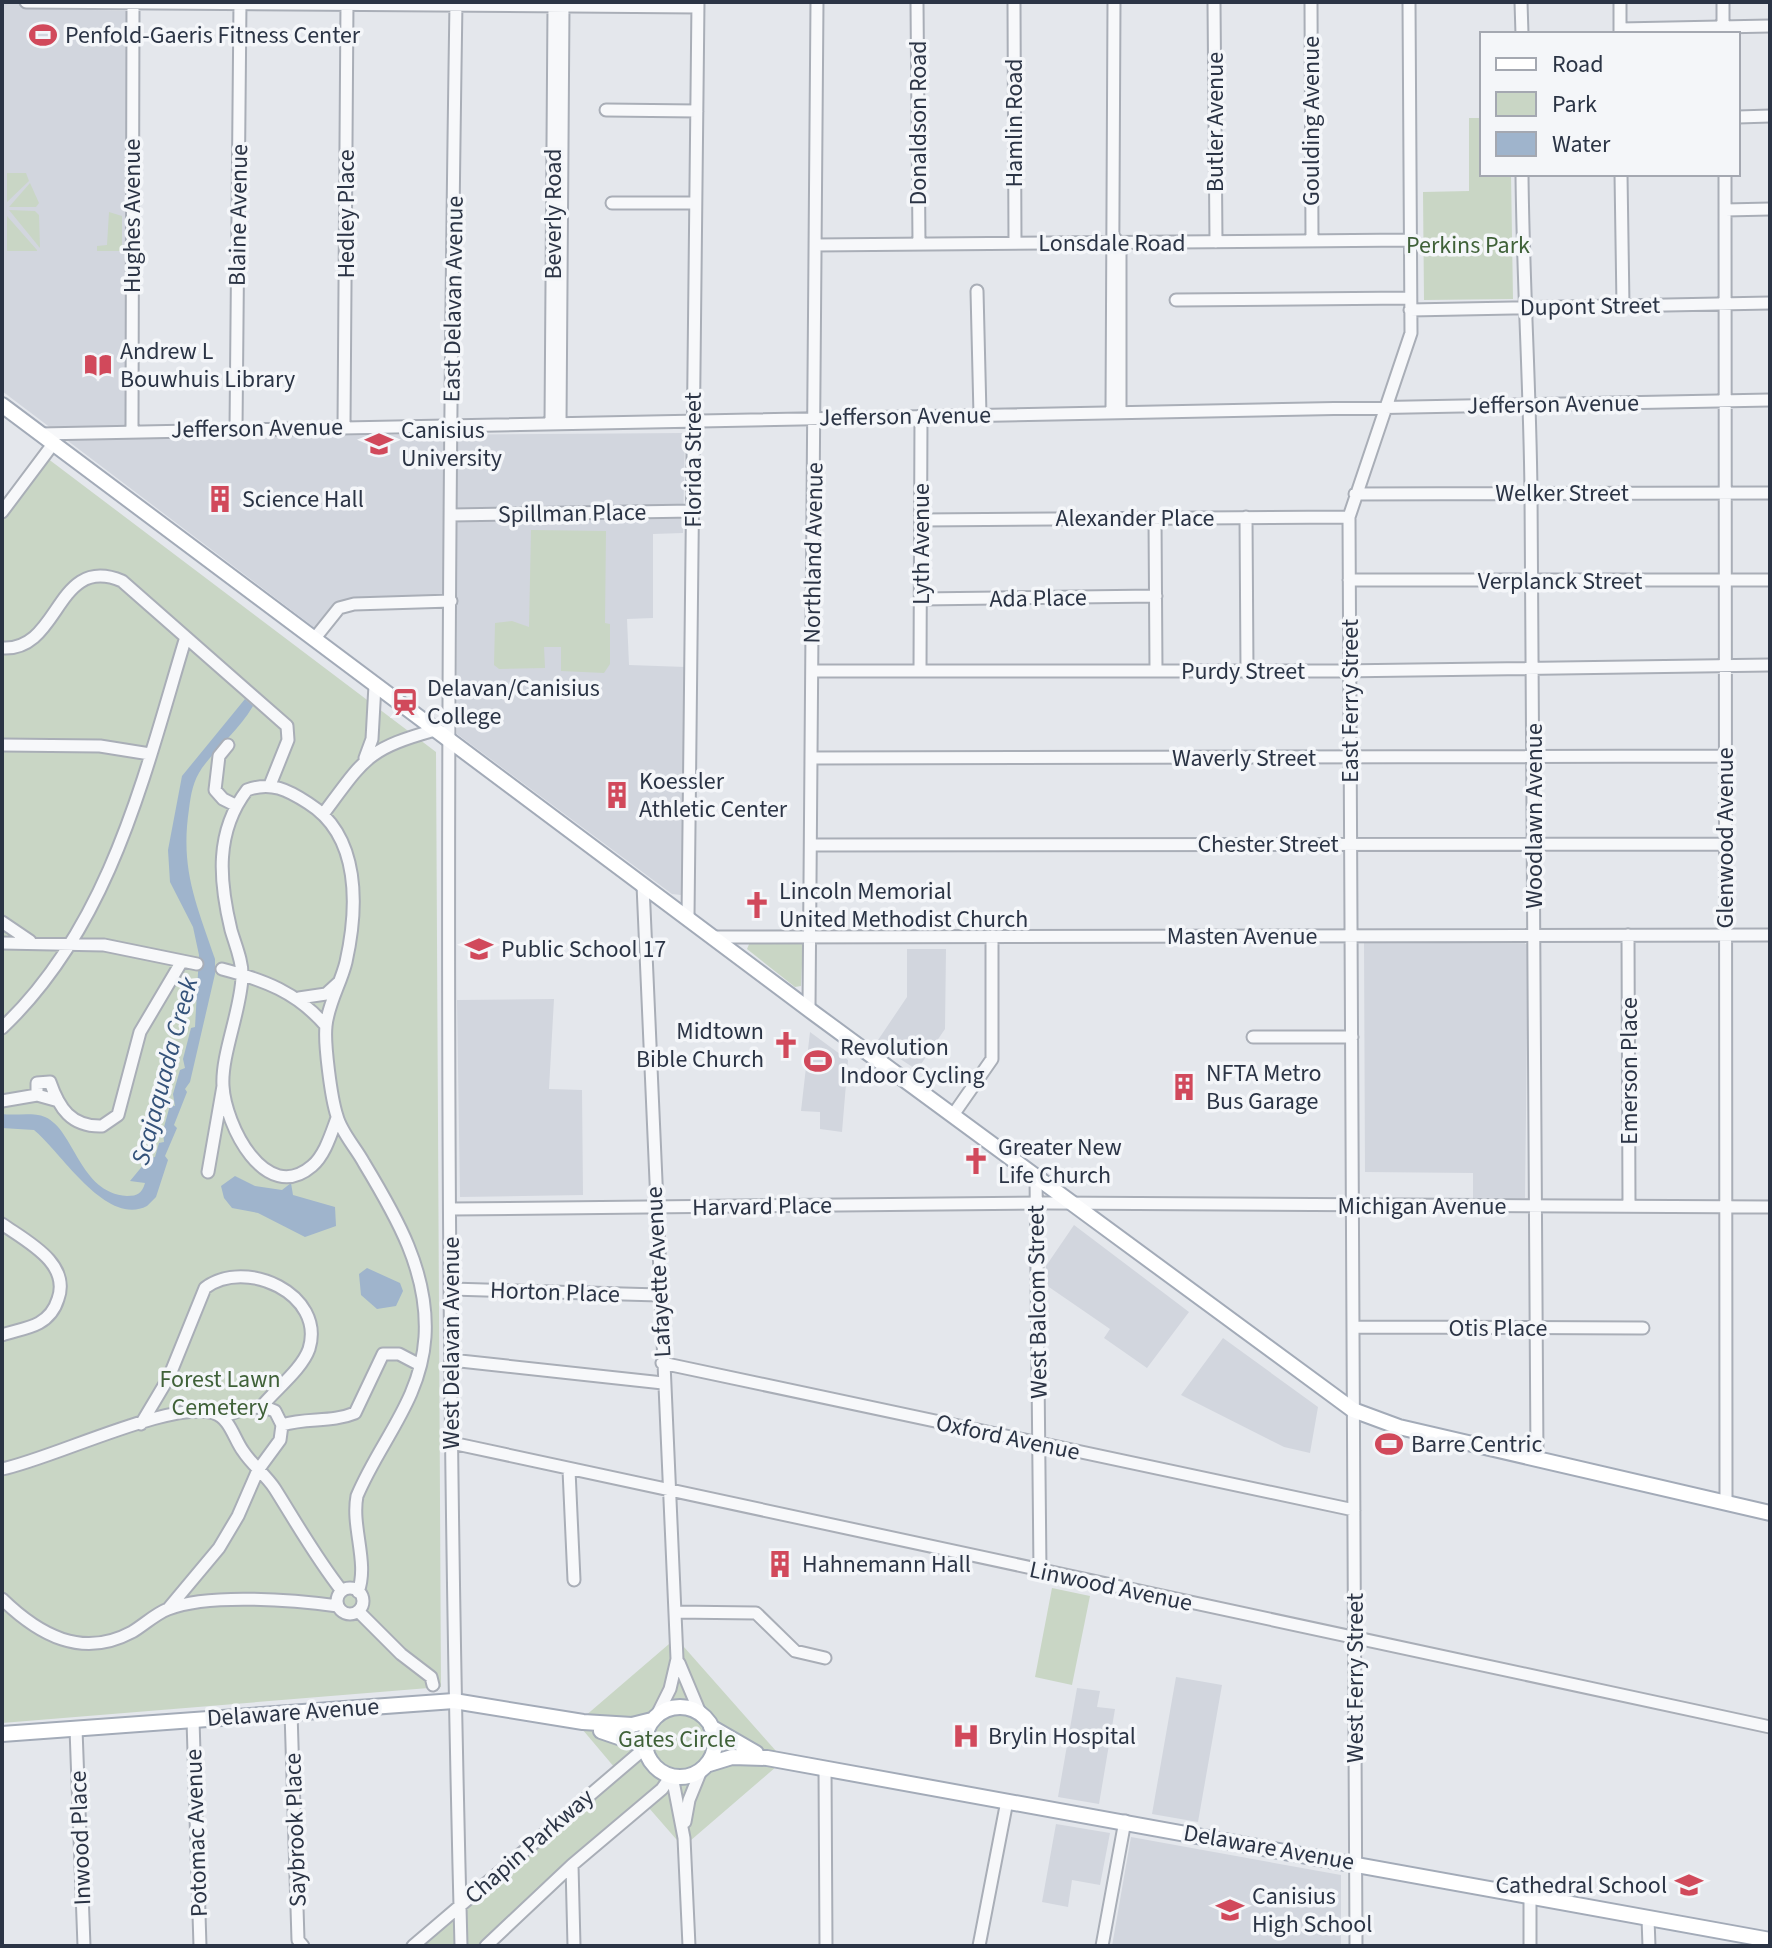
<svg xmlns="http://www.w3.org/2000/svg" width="1772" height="1948" viewBox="0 0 1772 1948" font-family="'Source Sans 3',sans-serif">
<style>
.built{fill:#d2d6de}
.green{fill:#c9d6c5}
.water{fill:#9fb4cc}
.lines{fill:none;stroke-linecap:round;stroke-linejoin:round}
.minor-casing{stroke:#a9aeb7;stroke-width:15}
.major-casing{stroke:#a3abb8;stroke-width:18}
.minor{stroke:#f7f8fa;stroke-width:11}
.major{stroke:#fff;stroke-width:14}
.labels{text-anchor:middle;stroke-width:7;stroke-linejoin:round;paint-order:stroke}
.poi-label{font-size:24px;fill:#2b3445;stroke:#f4f6f9;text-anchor:start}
.street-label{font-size:24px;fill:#2b3445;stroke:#f4f6f9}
.park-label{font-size:24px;fill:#3f6138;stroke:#f4f6f9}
.water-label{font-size:26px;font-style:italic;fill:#34527a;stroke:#f4f6f9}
</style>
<rect width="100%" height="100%" fill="#e4e7ec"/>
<!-- built -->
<path class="built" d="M2,2h18l1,6 106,3v426l558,-4 -2,100 -30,1v84l-26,1 2,46 57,2 -5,228 -9,-1 -215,-160v-135l-111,1 -31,28 -313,-237z
M1364,942l164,2 -3,254h-52v-25l-108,-1z
M907,949h39l-1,80 -28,41 -41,-27 31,-46z
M554,999l-5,90 33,1 1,105 -123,2 -3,-197z
M810,1032l38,28 -6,72 -22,-3v-17l-19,-1z
M1074,1225l115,87 -42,56 -43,-30 6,-9 -64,-44v-19z
M1223,1338l95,69 -8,46 -26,-6 -103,-52z
M1176,1677l46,8 -24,137 -46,-8z
M1077,1688l23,3 -3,16 18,2 -16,95 -41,-7z
M1056,1824l54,9 -10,52 -28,-5 -4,27 -26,-5z
M1131,1837l210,38v71h-229z"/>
<!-- green -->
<path class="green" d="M1469,118h13v56h29l2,125 -89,1 -1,-108 46,-1z
M7,173h19l3,8 -22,21z
M30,183l9,20 -3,4h-27z
M9,210l26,1 4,4 1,33z
M109,212l13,4v35h-25v-5l10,-1z
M7,216l30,34v1h-30z
M43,455l393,297 5,935 -439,36v-1218z
M531,530l75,1 -1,92 5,1v40l-6,9 -43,-2v-24h-17l1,21 -46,1 -5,-4 1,-42 17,-2 17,6z
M750,942h53l-2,44 -6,1 -48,-38z
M1052,1588l38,8 -18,89 -37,-8z
M676,1638l108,122 -101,87 -41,-47 -165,146h-55l198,-172 -43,-51z"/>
<!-- water -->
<path class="water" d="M245,699l8,7c-14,24 -35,40 -51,62 -9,13 -11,26 -13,41 -9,60 7,94 26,150v15l-25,108 -5,7 2,3 -13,33 3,3 -12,28 3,4 -12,37 -9,9c-41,21 -86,-54 -113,-76l-32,-2v-14c13,2 31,-2 43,3 30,13 34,76 82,79 11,0 15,-3 18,-13l-15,-2 19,-23 6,-1 4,-14 5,-1 -1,-11 7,-26 5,1 -2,-12 7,-24 5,-2 -2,-9 8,-31 4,-1 4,-72 -6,-28 -23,-45 -2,-32 14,-74z
M235,1176l20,10 27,4 9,-7 2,12 42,12 1,19 -31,11 -47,-24 -26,-5 -8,-10 -3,-12z
M367,1268l33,15 3,8 -7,15 -19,3 -16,-14 -2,-21z"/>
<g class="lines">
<!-- minor casing -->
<g class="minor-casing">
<path id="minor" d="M26,2l672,5
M456,2c-10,648 -12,1297 5,1944
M917,2l2,242
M1014,2l1,241
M1214,2l2,240
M1311,2l1,239
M1521,2l1,32
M1620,2v31
M1723,2v31
M1620,29l150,-3
M606,110l91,1
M1738,117l32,-1
M1522,174c1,107 8,213 9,319l6,966
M1621,174l2,132
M1725,174l1,1328
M612,203h83
M1725,210l45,-1
M1115,238l5,10v164
M815,245l594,-5
M977,291l3,124
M1176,300l234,-2
M1410,310l360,-7
M1112,412l2,-410
M551,423l3,-417
M560,423l3,-417
M344,427l3,-425
M236,429l4,-427
M132,430l1,-428
M40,434l1730,-34
M1355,494l415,-1
M2,512l51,-68
M452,515l241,-4
M1246,517l1,154
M1155,518l1,153
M921,520l428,-3
M1349,580h421
M920,599l236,-3
M315,638l24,-30 15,-4 97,-3
M2,648c59,4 53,-95 120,-67l165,145 1,14 -18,45
M812,671h527l431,-6
M920,671l1,-255
M2,745l98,1 50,8
M228,745l-9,11 -4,34 8,9 12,6
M365,758l7,-19 3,-54
M811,758l914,-2
M324,813c41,-55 43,-64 111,-83
M811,845l914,-1
M643,885l34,774 -7,30 -13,26
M688,918l10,-916
M2,922l28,19
M1628,935l1,271
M713,937l1057,-2
M2,943l102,2 93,19
M222,969c42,11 75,23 104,57
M299,998l27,-4 12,-11
M809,1008l8,-1006
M2,1028c108,-102 142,-252 183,-388
M1253,1037h99
M55,1100l-18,-5v-12l13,-1c9,26 21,45 52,44l16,-11 22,-83 42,-71
M2,1101l35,-6
M953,1115l39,-56v-123
M337,1118c-6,16 -12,37 -25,48 -47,40 -87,-42 -89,-80 -2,-31 18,-76 19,-109 1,-15 -7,-33 -11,-47 -12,-50 -16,-98 16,-140 24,-9 41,0 61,13 53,33 50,105 38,159 -5,21 -18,42 -20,64 -2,17 5,72 11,90 4,16 19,32 27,47 32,53 65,109 61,174 -4,63 -45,104 -68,159 -6,31 12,67 1,96
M208,1172l15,-86
M1036,1176l4,395
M451,1209l597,-6 722,4
M2,1224c24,17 69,39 56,75 -3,10 -10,19 -19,24 -11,6 -26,8 -37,12
M451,1289l208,6
M1353,1327l290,1
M451,1360l212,23
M662,1363l692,147
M141,1424l28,-47 36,-89c40,-31 121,6 104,61 -7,20 -33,40 -47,57
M282,1425c25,-8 49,-2 73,-12l28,-59h16l21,11
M452,1443l1318,284
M2,1469c50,-10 171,-70 212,-56 16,5 20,26 29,38 9,14 23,24 32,38 22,35 41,69 67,102
M569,1470l5,110
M337 1601a13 13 0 1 1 26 0a13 13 0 1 1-26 0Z
M2,1599c37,36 80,60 130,33 12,-7 23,-18 36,-23 41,-16 126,-9 170,-3
M168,1609l51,-61 19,-32 20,-46 22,-30 2,-15 -7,-14c-19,-8 -33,-2 -52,6
M358,1611l43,43 30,23 2,8
M675,1612l81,1 39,38 30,7
M679,1663l21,50
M291,1712l7,228 5,6
M193,1720l7,226
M76,1729l8,217
M825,1768l1,178
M672,1776l12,62 5,108
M685,1822l4,-22 13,-32
M572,1865l2,81
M1530,1896v50
M1648,1919l1,27
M413,1946l232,-198
M486,1946l86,-81 90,-76 9,-13
M979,1946l28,-145
M1102,1946l23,-125
M1356,1946l-7,-1429 62,-184 -2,-331"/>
</g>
<!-- major casing -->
<g class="major-casing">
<path id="major" d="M2,405l813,609 538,396 46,17 371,86
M645 1742a35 35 0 1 1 70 0a35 35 0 1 1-70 0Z
M711,1727l45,26
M601,1731l44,15
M2,1734l452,-33 129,21 49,3 20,-5
M706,1765l26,-8 35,1 1003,182"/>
</g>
<!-- minor -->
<use href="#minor" class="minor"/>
<!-- major -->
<use href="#major" class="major"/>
</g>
<!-- icons -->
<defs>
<g id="stadium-bare" transform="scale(2.16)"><path d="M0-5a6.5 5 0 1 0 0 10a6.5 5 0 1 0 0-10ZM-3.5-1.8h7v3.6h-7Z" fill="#d1495b" stroke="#f4f6f9" stroke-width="2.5" paint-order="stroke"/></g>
<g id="library-bare" transform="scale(2.16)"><path d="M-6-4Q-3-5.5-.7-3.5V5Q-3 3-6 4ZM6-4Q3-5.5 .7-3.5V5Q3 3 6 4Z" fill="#d1495b" stroke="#f4f6f9" stroke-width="2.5" paint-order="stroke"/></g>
<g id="university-bare" transform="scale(2.16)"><path d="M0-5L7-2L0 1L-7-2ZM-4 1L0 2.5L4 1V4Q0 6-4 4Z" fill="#d1495b" stroke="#f4f6f9" stroke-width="2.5" paint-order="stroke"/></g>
<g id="building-bare" transform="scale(2.16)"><path d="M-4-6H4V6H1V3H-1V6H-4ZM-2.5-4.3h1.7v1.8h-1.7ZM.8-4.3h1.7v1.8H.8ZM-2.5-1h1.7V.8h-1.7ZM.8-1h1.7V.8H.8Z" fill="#d1495b" stroke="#f4f6f9" stroke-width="2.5" paint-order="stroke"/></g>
<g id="station-bare" transform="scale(2.16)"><path d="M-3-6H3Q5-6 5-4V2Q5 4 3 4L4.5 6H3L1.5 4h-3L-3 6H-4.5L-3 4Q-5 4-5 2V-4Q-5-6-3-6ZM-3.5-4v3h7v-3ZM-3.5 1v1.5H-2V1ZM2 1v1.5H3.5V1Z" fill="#d1495b" stroke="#f4f6f9" stroke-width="2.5" paint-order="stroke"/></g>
<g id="church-bare" transform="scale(2.16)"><path d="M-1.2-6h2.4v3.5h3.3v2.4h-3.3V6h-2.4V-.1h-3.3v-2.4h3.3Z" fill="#d1495b" stroke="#f4f6f9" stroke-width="2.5" paint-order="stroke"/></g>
<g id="school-bare" transform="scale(2.16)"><path d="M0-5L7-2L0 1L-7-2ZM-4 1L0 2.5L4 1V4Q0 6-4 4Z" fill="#d1495b" stroke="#f4f6f9" stroke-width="2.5" paint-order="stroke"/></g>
<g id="hospital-bare" transform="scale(2.16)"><path d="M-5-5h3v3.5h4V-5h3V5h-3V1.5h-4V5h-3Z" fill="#d1495b" stroke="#f4f6f9" stroke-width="2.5" paint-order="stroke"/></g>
</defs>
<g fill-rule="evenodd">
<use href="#stadium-bare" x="43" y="35"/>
<use href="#library-bare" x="98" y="365"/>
<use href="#university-bare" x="379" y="444"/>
<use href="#building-bare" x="220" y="499"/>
<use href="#station-bare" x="405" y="702"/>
<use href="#building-bare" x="617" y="795"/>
<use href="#church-bare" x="757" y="905"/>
<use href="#school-bare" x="479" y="949"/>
<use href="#church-bare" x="786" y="1045"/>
<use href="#stadium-bare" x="818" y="1061"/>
<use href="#building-bare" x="1184" y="1087"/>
<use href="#church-bare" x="976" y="1161"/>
<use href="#stadium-bare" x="1389" y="1444"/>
<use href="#building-bare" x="780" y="1564"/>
<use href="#hospital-bare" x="966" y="1736"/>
<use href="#school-bare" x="1689" y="1885"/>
<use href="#school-bare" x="1230" y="1910"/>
</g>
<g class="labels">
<!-- poi labels -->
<g class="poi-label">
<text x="65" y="43">Penfold-Gaeris Fitness Center</text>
<text x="120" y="359">Andrew L<tspan x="120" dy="28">Bouwhuis Library</tspan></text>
<text x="401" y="438">Canisius<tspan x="401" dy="28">University</tspan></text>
<text x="242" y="507">Science Hall</text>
<text x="427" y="696">Delavan/Canisius<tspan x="427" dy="28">College</tspan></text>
<text x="639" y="789">Koessler<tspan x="639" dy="28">Athletic Center</tspan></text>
<text x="779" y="899">Lincoln Memorial<tspan x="779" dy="28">United Methodist Church</tspan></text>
<text x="501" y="957">Public School 17</text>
<text x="764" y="1039" text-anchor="end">Midtown<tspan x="764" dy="28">Bible Church</tspan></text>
<text x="840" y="1055">Revolution<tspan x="840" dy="28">Indoor Cycling</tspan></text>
<text x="1206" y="1081">NFTA Metro<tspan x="1206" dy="28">Bus Garage</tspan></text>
<text x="998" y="1155">Greater New<tspan x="998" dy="28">Life Church</tspan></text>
<text x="1411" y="1452">Barre Centric</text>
<text x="802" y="1572">Hahnemann Hall</text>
<text x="988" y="1744">Brylin Hospital</text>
<text x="1667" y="1893" text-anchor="end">Cathedral School</text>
<text x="1252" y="1904">Canisius<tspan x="1252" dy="28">High School</tspan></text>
</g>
<!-- street labels -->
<g class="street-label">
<text transform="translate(1311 121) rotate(-90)" y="8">Goulding Avenue</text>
<text transform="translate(1215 122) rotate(-90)" y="8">Butler Avenue</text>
<text transform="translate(918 123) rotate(-90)" y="8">Donaldson Road</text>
<text transform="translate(1014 123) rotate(-90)" y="8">Hamlin Road</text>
<text transform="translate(346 214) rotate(-90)" y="8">Hedley Place</text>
<text transform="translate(553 214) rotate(-90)" y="8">Beverly Road</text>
<text transform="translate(238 215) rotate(-89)" y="8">Blaine Avenue</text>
<text transform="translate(132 216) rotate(-90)" y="8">Hughes Avenue</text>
<text x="1112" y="251">Lonsdale Road</text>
<text transform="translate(453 299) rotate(-89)" y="8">East Delavan Avenue</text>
<text transform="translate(1590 306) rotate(-1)" y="8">Dupont Street</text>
<text transform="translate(1553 404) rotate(-1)" y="8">Jefferson Avenue</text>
<text transform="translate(905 416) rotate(-1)" y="8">Jefferson Avenue</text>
<text transform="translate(257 428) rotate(-1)" y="8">Jefferson Avenue</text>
<text transform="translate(693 460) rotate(-90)" y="8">Florida Street</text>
<text x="1562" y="501">Welker Street</text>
<text transform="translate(572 513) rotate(-1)" y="8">Spillman Place</text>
<text x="1135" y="526">Alexander Place</text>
<text transform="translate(921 544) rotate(-90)" y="8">Lyth Avenue</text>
<text transform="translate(813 553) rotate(-89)" y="8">Northland Avenue</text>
<text x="1560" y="589">Verplanck Street</text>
<text transform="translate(1038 598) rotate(-1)" y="8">Ada Place</text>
<text x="1243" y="679">Purdy Street</text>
<text transform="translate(1350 701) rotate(-90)" y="8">East Ferry Street</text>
<text x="1244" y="766">Waverly Street</text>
<text transform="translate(1534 816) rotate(-90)" y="8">Woodlawn Avenue</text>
<text transform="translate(1725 838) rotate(-90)" y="8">Glenwood Avenue</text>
<text x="1268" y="852">Chester Street</text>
<text x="1242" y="944">Masten Avenue</text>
<text transform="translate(1629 1071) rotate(-90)" y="8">Emerson Place</text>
<text transform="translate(762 1206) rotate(-1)" y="8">Harvard Place</text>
<text x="1422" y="1214">Michigan Avenue</text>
<text transform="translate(658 1272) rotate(-93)" y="8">Lafayette Avenue</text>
<text transform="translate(555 1292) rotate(2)" y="8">Horton Place</text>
<text transform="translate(1037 1302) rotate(-91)" y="8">West Balcom Street</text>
<text x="1498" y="1336">Otis Place</text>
<text transform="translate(451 1343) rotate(-90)" y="8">West Delavan Avenue</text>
<text transform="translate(1008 1437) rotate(12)" y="8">Oxford Avenue</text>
<text transform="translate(1111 1586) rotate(12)" y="8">Linwood Avenue</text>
<text transform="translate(1355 1678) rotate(-90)" y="8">West Ferry Street</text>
<text transform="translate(293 1712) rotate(-4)" y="8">Delaware Avenue</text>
<text transform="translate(295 1830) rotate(-92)" y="8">Saybrook Place</text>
<text transform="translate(196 1833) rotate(-92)" y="8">Potomac Avenue</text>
<text transform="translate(80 1838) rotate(-92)" y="8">Inwood Place</text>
<text transform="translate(529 1846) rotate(-41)" y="8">Chapin Parkway</text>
<text transform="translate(1269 1847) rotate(10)" y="8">Delaware Avenue</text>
</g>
<!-- park labels -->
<g class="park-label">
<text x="1468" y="253">Perkins Park</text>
<text x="220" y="1387">Forest Lawn<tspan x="220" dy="28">Cemetery</tspan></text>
<text x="677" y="1747">Gates Circle</text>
</g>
<!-- water labels -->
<g class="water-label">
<text transform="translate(164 1071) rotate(-75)" y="9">Scajaquada Creek</text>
</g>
</g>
<!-- border -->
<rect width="1772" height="1948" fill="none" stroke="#2b3445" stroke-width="8"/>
<!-- legend -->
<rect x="1480" y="32" width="260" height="144" fill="#f4f6f9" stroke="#a4a8b1" stroke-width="2"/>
<rect x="1496" y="58" width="40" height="12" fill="#ffffff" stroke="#a4a8b1" stroke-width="2"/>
<text x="1552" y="72" font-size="24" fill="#2b3445">Road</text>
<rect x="1496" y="92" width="40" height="24" fill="#c9d6c5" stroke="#a4a8b1" stroke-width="2"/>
<text x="1552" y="112" font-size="24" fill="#2b3445">Park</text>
<rect x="1496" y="132" width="40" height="24" fill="#9fb4cc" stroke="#a4a8b1" stroke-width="2"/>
<text x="1552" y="152" font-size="24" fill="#2b3445">Water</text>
</svg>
